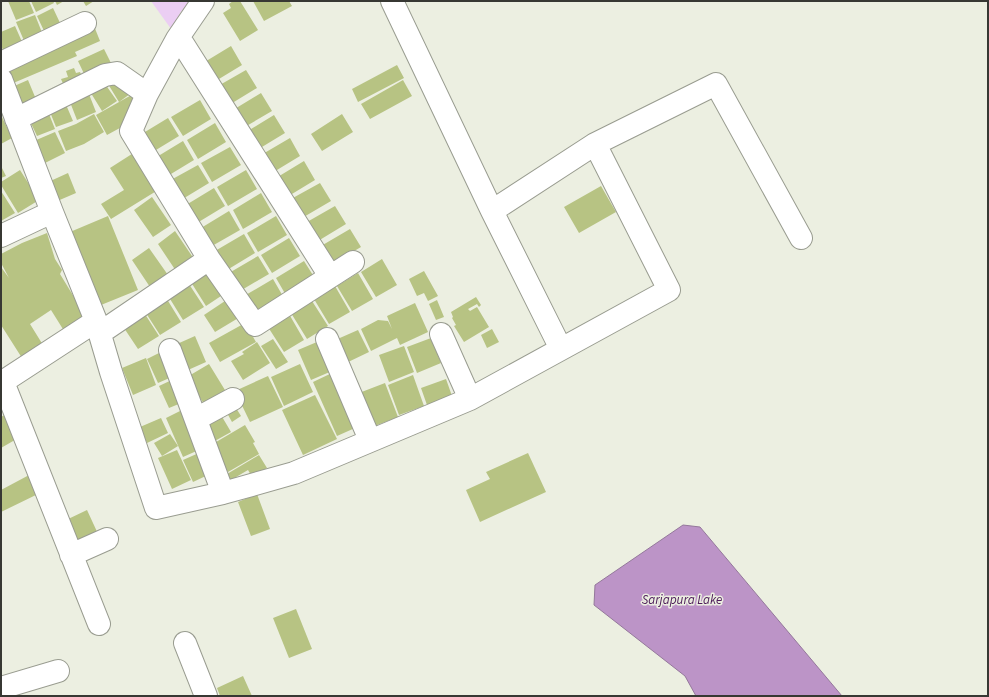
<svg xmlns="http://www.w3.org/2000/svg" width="989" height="697" viewBox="0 0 989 697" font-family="'Source Sans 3',sans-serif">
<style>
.green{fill:#ebcef3}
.water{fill:#bc94c7;stroke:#94789b}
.building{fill:#b7c383}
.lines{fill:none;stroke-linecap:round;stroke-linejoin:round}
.minor-casing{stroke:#999c90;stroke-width:24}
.minor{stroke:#fff;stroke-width:22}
.labels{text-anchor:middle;stroke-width:3;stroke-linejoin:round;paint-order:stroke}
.water-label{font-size:13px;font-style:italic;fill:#4d1c5a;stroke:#ecefe1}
</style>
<rect width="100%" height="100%" fill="#ecefe1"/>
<!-- green -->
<path class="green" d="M151,1h39l-10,12 -6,20z"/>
<!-- water -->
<path class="water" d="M683,525l17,2 142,169h-146l-11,-20 -91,-71 1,-20z"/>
<!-- building -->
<path class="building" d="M8,1h21l5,12 -18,7z
M31,1h22l1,2 -18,9z
M55,1h9l-7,4z
M83,1h11l-8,5z
M233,1h7l18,29 -18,11 -17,-28 8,-5 -2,-4z
M253,1h36l3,5 -28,15z
M53,8l8,17 -16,8 -8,-17z
M35,15l8,20 -18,8 -9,-21z
M15,26l8,18 -19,9 -3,-8v-13z
M94,26l6,15 -25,11 2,4 -66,28 -8,-19z
M231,46l11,19 -28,17 -11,-19z
M104,49l9,18 -26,13 -9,-19z
M397,65l7,13 -46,24 -6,-13z
M74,68l2,5 4,-1 3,7 -18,9 -4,-9 7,-2 -2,-6z
M246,70l11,18 -28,17 -11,-19z
M118,77l12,17 -11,8 -11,-18z
M28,80l10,24 -15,7 -11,-24z
M403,80l9,16 -42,23 -9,-15z
M103,81l14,20 -15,10 -13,-21z
M87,89l9,23 -19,8 -9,-23z
M135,93l-6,30 -22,12 -11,-20z
M261,93l11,18 -29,17 -10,-18z
M64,100l9,21 -17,6 -8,-20z
M200,100l11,19 -28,17 -12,-19z
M47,109l8,20 -18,7 -9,-19z
M94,114l10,18 -20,12 -18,7 -8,-20 18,-7z
M342,114l11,18 -31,19 -11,-17z
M1,115l11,23 -11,6z
M274,115l11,18 -28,17 -11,-18z
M168,118l11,18 -28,17 -11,-18z
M215,123l11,19 -28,17 -11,-19z
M55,132l10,21 -20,10 -11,-22z
M290,138l10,18 -28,17 -11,-18z
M183,141l11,19 -28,17 -11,-19z
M230,147l11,18 -29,17 -11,-19z
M135,152l23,38 -47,29 -10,-15 23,-14 -14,-22z
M304,161l11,19 -28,17 -11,-19z
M198,165l11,18 -28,17 -12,-19z
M1,166l5,10 -5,2z
M20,170l19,30 -21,13 -17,-28v-3z
M246,170l11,19 -29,17 -11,-19z
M68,173l8,20 -21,9 -9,-19z
M320,183l11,18 -29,17 -11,-19z
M601,186l15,26 -37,21 -15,-26z
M214,188l11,18 -28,17 -11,-18z
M1,191l14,22 -14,8z
M261,193l11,19 -29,17 -10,-19z
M152,197l19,28 -18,12 -19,-27z
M335,206l11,18 -28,17 -11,-19z
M229,211l11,19 -28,16 -11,-18z
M108,216l30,74 -37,15 -31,-73z
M276,216l11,19 -29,17 -11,-19z
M350,229l11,18 -29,17 -11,-18z
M175,231l19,28 -18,12 -18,-27z
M47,233l8,26 7,11 -2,4 28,46 -22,14 -15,-24 -21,14 13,21 -21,13 -21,-33v-58l8,11 -8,-15v-9l21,-11z
M244,234l11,19 -28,17 -12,-19z
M289,238l11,18 -28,17 -11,-18z
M149,248l19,27 -18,12 -18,-27z
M258,256l11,18 -29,17 -11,-18z
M382,259l15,26 -21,12 -15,-25z
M304,261l12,19 -29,17 -11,-19z
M208,267l16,27 -18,12 -17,-27z
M424,271l14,25 -10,5 -4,-8 -7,3 -8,-17z
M358,273l15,26 -21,12 -15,-25z
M273,279l11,19 -28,16 -12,-18z
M187,281l17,26 -21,13 -16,-26z
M335,286l15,26 -21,12 -15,-25z
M165,296l16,26 -21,13 -16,-25z
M476,297l5,8 -2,2 -2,-3 -9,5 2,2 7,-4 12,20 -25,15 -10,-16 2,-1 -4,-7 1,-1 -2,-5z
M228,299l12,18 -25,15 -11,-17z
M437,300l7,17 -8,3 -7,-16z
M312,301l16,25 -21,13 -16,-26z
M415,303l13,29 -28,13 -3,-7 -26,13 -10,-22 17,-9 10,1 4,8 -5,-13z
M143,311l16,25 -21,13 -16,-24z
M289,314l15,26 -20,12 -16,-25z
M245,323l11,19 -36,20 -11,-19z
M492,329l7,13 -12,6 -6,-13z
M358,330l11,22 -25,12 -11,-23z
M195,336l11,26 -18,8 -11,-26z
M431,338l10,25 -24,10 -10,-26z
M273,339l15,23 -12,7 -15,-23z
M324,339l8,32 -21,9 -13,-30z
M257,342l13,21 -27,17 -12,-19 13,-7 -2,-2z
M404,346l10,26 -25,10 -10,-27z
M163,351l11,25 -16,7 -11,-24z
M146,358l10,27 -23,10 -11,-27z
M209,364l19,31 -21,14 -20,-32z
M300,364l13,28 -29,14 -13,-29z
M334,372l21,56 -18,8 -24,-54z
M413,375l11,31 -25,9 -11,-30z
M268,376l15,31 -33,15 -15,-31z
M176,378l10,23 -17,7 -10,-22z
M446,379l6,17 -25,9 -6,-17z
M385,383l13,34 -26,10 -13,-34z
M315,395l22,44 -34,16 -21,-45z
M236,408l5,8 -9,6 -5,-9z
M184,409l17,40 -18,8 -17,-39z
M6,414l14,23 -19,11v-31z
M221,415l10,17 -18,10 -10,-17z
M161,418l7,15 -21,10 -7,-16z
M245,425l10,17 -2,1 6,11 -31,18 -17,-27z
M170,434l8,12 -16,10 -8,-13z
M177,450l14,30 -19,9 -14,-31z
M201,452l9,22 -17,8 -10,-22z
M528,453l18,39 -66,30 -14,-32 24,-11 -4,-7z
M259,455l8,13 -15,9 -4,-7 -17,10 -4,-6z
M31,474l9,19 -39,19v-22z
M257,494l13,35 -19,7 -13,-34z
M87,510l12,26 -23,11 -12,-26z
M296,609l16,40 -23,9 -16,-40z
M243,676l9,20h-32l-3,-8z"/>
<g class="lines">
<!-- minor casing -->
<g class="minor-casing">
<path id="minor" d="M203,1l-26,38 -30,55 -16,37 78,128 46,66 98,-63
M392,1l100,210 69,138
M177,39l6,5 147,232
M1,63l84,-40
M1,79l51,133 44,109 15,51 45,136 67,-15 71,-20 176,-74 199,-109 -74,-146
M16,119l89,-44 12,-2 30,21
M492,211l103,-67 121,-60 85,154
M1,236l51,-24
M100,333l109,-74
M441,334l29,65
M327,339l43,101
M170,350l53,143
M3,382l96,242
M1,383l95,-62
M196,419l37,-20
M71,555l36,-16
M185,643l21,53
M1,688l57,-17"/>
</g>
<!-- minor -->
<use href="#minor" class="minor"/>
</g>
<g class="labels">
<!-- water labels -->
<g class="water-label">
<text x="682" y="604">Sarjapura Lake</text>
</g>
</g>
<!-- border -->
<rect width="989" height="697" fill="none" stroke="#373833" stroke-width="4"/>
</svg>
